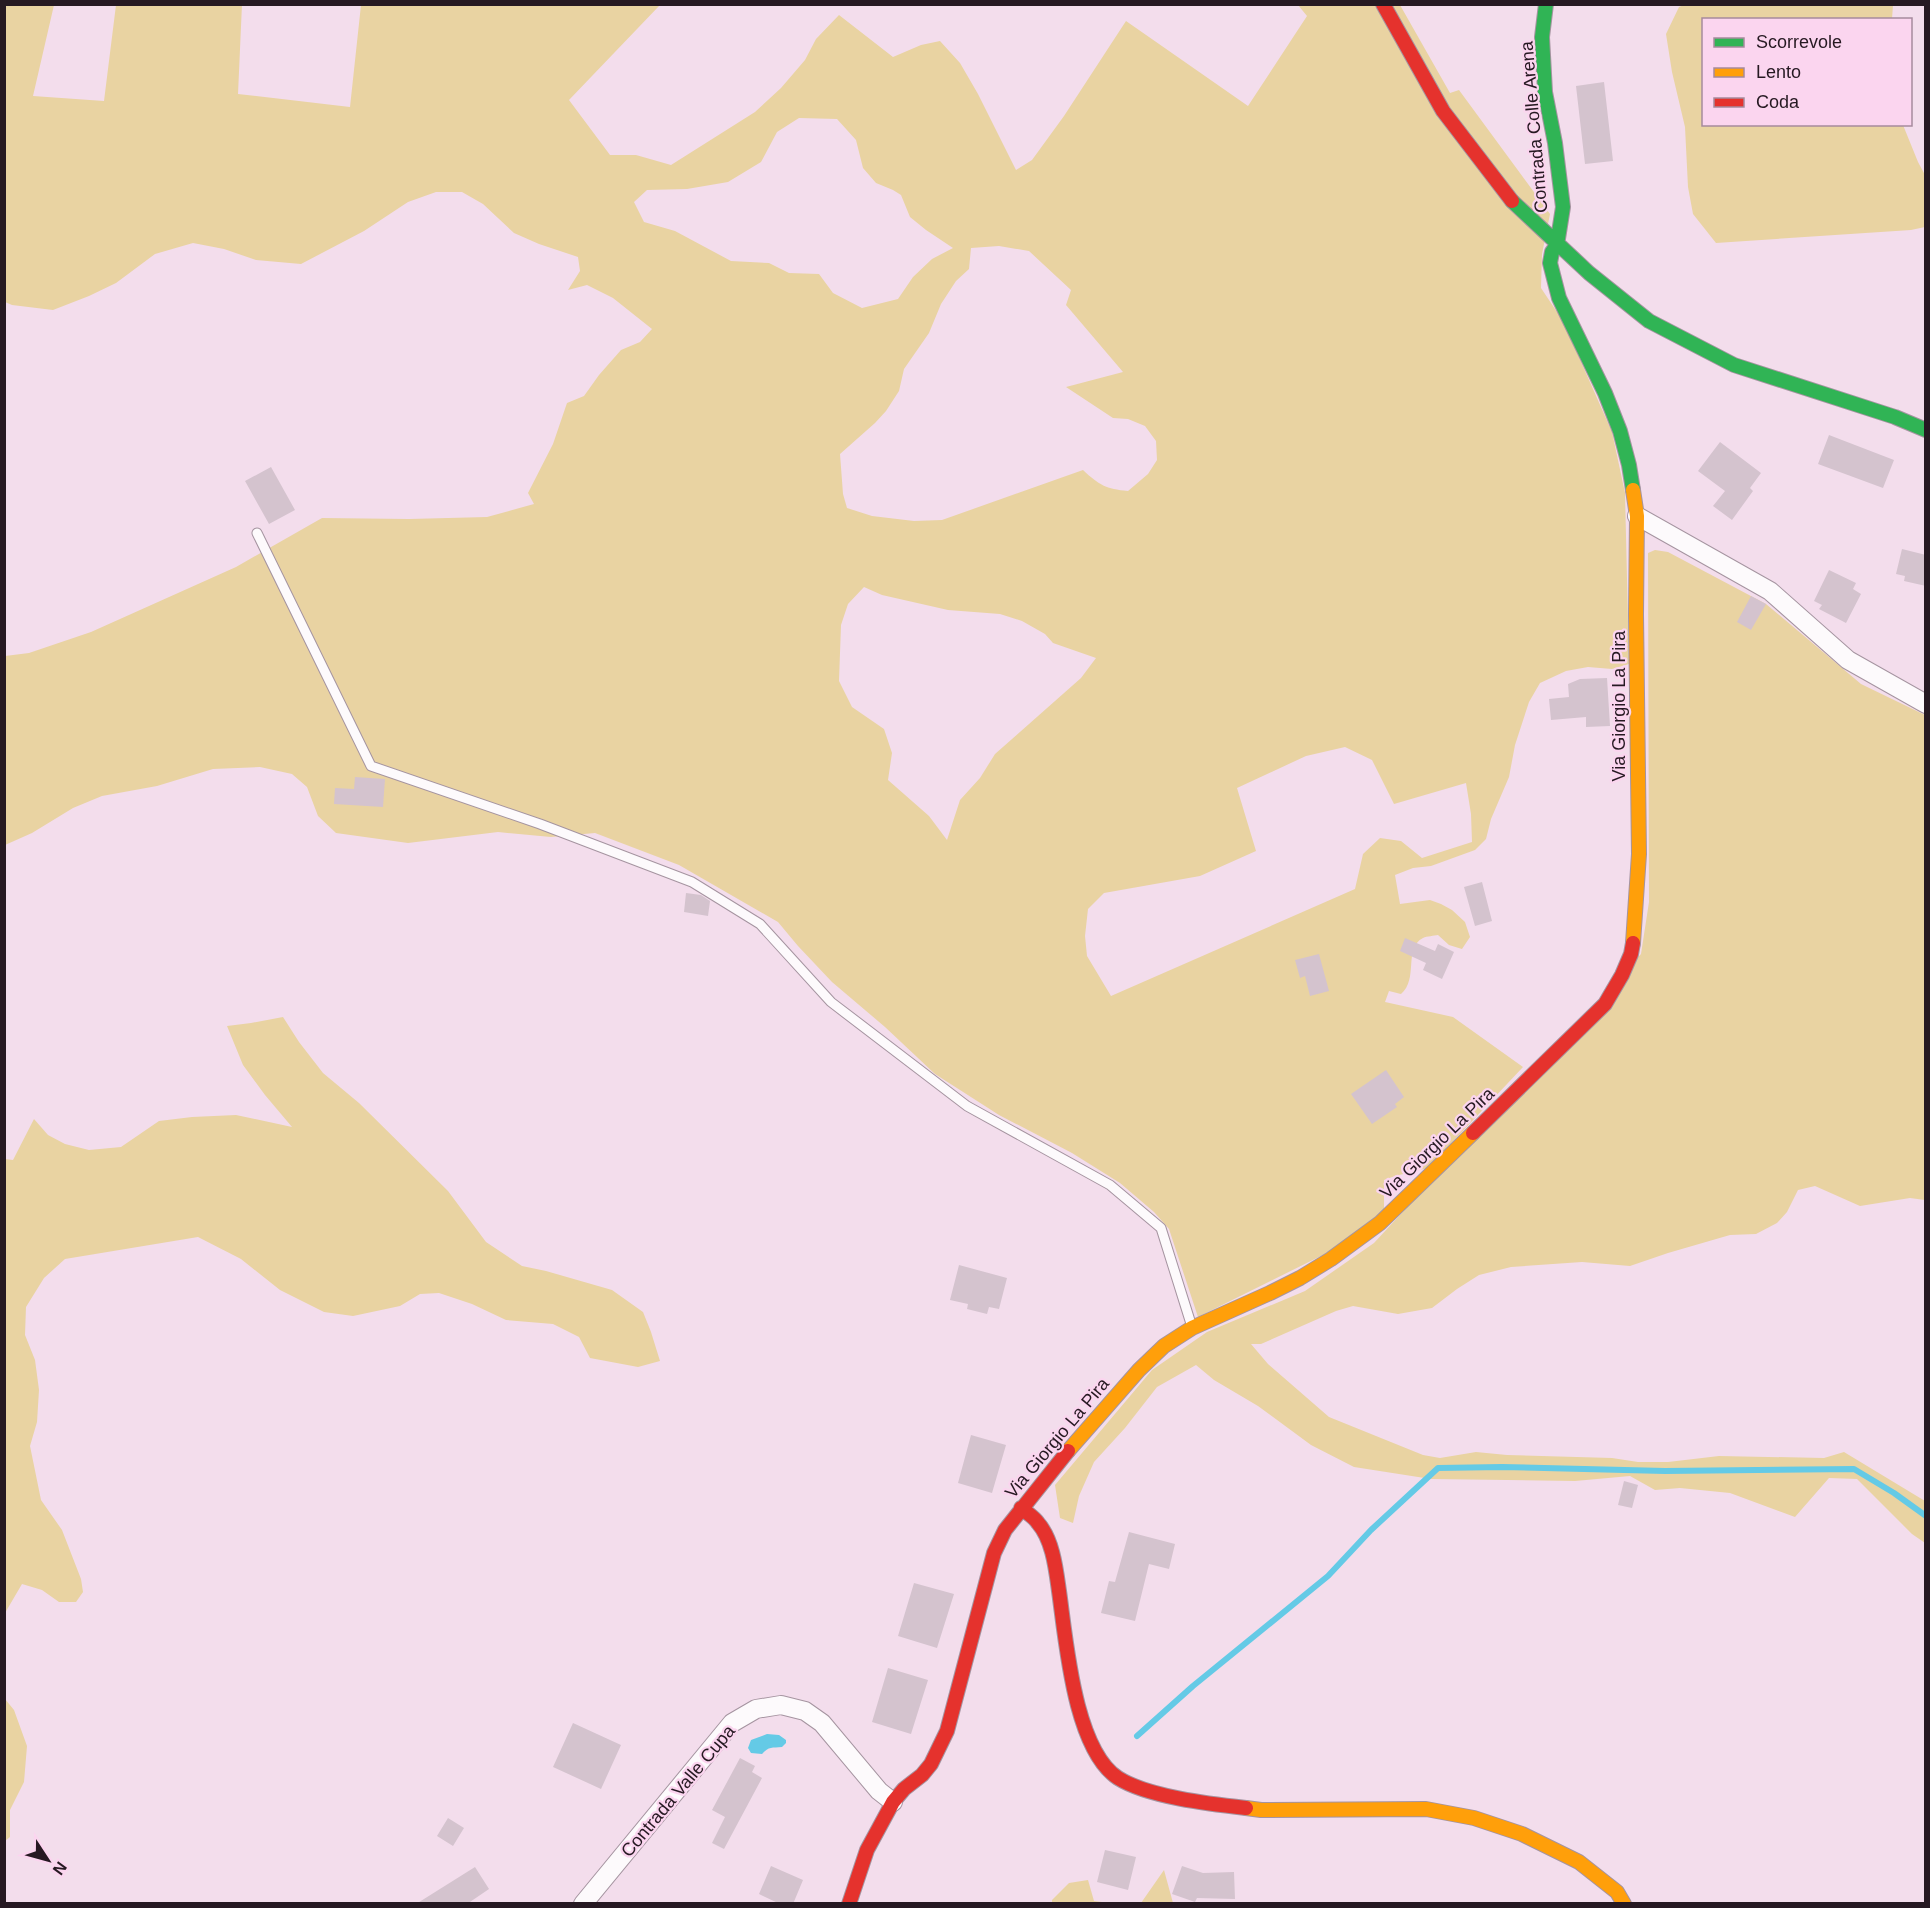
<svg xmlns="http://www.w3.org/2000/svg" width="1930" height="1908" viewBox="0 0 1930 1908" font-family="Helvetica,sans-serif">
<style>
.green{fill:#e9d3a2;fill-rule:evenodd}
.water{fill:#64cae6}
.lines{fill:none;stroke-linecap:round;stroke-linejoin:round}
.stream{stroke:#64cae6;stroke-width:6}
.building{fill:#d4c3ce}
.lane-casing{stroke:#a594a0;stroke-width:11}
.street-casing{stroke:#a594a0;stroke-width:20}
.fast-casing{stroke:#a594a0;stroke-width:16}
.slow-casing{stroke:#a594a0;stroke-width:16}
.jam-casing{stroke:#a594a0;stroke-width:16}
.lane{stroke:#fdfafc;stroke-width:9}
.street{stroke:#fdfafc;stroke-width:18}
.fast{stroke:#30b455;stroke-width:14}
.slow{stroke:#ff9f0a;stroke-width:14}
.jam{stroke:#e5322d;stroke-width:14}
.labels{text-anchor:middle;stroke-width:4.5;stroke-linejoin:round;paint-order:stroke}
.street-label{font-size:18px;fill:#261922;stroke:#fbd5ef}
</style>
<rect width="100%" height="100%" fill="#f3ddec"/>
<!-- green -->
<path class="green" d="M242,4l-4,90 112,13 11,-102h299l-91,95 41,55h26l35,10 84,-53 26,-24 24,-28 11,-21 23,-24 54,42 28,-12 19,-4 20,22 18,31 38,76 16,-10 32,-44 62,-95 122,85 59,-90 -9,-11h102l50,88 9,-3 91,124 -8,40 -1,34 22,33 49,111 13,61 4,171 -17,5 -24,-2 -22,4 -26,12 -11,19 -14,43 -6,32 -18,42 -5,20 -11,11 -44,16 -18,2 -18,7 5,29 30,-4 11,4 11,6 13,12 5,15 -8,12 -13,-4 -11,-10c-4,1 -11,1 -15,3 -20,10 -4,41 -22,56l-12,-3 -4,11 68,15 70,50 -95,101 -33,8 -11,4v30l-45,37 -141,70 -29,-88 -15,-17 -34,-29 -48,-30 -73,-38 -64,-41 -50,-47 -53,-45 -34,-36 -20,-24 -99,-57 -84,-32 -44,4 -53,-5 -90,11 -72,-10 -18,-17 -11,-29 -15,-13 -32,-7 -47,2 -56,17 -55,10 -29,12 -41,25 -27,12v-189l24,-3 62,-21 145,-65 86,-49 87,1 78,-2 47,-13 -6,-11 25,-49 14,-41 17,-7 15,-21 22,-25 19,-8 12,-13 -39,-31 -26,-13 -19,5 12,-19 -2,-14 -39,-13 -25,-11 -31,-29 -21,-12h-26l-28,10 -44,29 -63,33 -45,-4 -32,-11 -31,-6 -38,11 -39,29 -27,13 -36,14 -41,-5 -7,-3v-297h49l-21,91 71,5 12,-96zM799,118l38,1 19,21 7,28 13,15 17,7 8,5 9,22 16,13 27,18 -21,11 -19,18 -15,22 -36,9 -29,-15 -14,-19 -30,-1 -20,-10 -38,-2 -56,-30 -31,-9 -10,-20 13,-12 40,-1 41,-7 33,-20 16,-30zM999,246l30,5 42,39 -5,15 57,67 -57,15 47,31 15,1 17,7 11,15 1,19 -9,14 -20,17c-22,-2 -29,-6 -45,-21l-141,50 -28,1 -42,-5 -25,-8 -4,-14 -3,-40 35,-31 11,-12 13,-20 5,-22 25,-36 12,-29 15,-23 13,-12 2,-21zM864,587l18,8 66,15 52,4 22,7 23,13 8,9 43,15 -15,20 -86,76 -15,24 -20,22 -13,40 -18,-24 -41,-36 4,-27 -8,-24 -32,-22 -13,-26 2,-56 7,-21zM1345,747l27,13 22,44 72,-21 5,31 1,28 -50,16 -21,-17 -21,-3 -17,16 -8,35 -244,107 -24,-40 -2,-20 3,-27 16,-16 96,-17 56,-25 -19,-63 69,-32z
M1684,5h209l-1,14 -188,1v104l199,1 15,37 7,13v52l-14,3 -195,13 -23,-29 -5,-27 -3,-60 -13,-55 -6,-38 13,-27z
M1655,550l13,2 98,52 95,80 64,31v485l-15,-2 -50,8 -45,-20 -17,4 -11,22 -10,11 -21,11 -26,1 -62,18 -38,13 -48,-4 -71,5 -32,8 -22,14 -25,19 -34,6 -45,-8 -17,5 -75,33h-10l17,20 61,53 94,38 17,3 36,-6 31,3 105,3 26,4h30l51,-6 105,2 20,-6 81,49v42l-13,-9 -55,-55 -28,-1 -34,39 -65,-24 -50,-5 -25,2 -25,-14 -55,5 -144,-2 -77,-12 -43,-22 -53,-39 -44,-26 -18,-15 -39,22 -32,41 -31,34 -15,34 -6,27 -13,-5 -5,-33 97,-115 55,-38 98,-41 69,-48 267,-289 8,-52 -1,-349z
M283,1017l16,25 24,31 36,30 89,88 38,51 36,24 24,5 66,19 31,22 8,20 9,29 -22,6 -48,-9 -11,-21 -26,-13 -47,-4 -34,-16 -33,-11 -19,1 -20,12 -47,10 -29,-4 -44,-22 -39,-31 -43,-22 -133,22 -21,19 -18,29 -1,28 10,25 4,30 -2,32 -7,24 11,54 21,30 19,49 2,13 -7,10h-17l-17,-12 -20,-6 -17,29v-454l8,1 21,-41 14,16 17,9 24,6 32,-3 38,-26 33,-4 44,-2 56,12 -27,-32 -22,-30 -16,-39 24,-3z
M5,1699l9,11 13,36 -3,36 -14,28v27l-5,4z
M1164,1870l9,33h-32z
M1088,1880l6,21 16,2h-58v-3l17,-17z"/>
<!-- water -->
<path class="water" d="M767,1734l12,1 7,5v3l-4,4c-10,1 -13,-1 -20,7l-11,-1 -3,-5 3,-8z"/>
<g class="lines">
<!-- stream -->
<path class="stream" d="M1137,1736l56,-50 135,-110 43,-46 67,-62 64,-1 163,4 189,-2 40,24 32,23"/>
</g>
<!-- building -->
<path class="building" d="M1604,82l9,79 -28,3 -9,-78z
M1829,435l65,25 -11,28 -65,-24z
M1720,442l41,31 -11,15 3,3 -21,29 -19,-14 12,-15 -27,-20z
M271,467l24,43 -26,14 -24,-43z
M1902,549l24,6v31l-22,-5 1,-5 -9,-2z
M1829,570l27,13 -3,6 8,5 -15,29 -27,-14 3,-4 -8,-4z
M1751,596l15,8 -15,26 -14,-8z
M1607,678l3,48 -24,1v-10l-35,3 -2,-21 20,-2 -1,-13 12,-5z
M355,777l30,2 -2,28 -49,-3 1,-16 19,1z
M1482,882l10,39 -17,5 -11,-39z
M686,893l15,2 9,6 -2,15 -24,-4z
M1405,938l30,13 3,-7 16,8 -12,27 -19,-9 3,-7 -26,-12z
M1319,954l10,37 -19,5 -5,-20 -5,2 -5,-18z
M1386,1070l18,27 -9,7 2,3 -25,17 -21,-30z
M959,1265l48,13 -8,31 -10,-2 -2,7 -20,-5 1,-5 -18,-4z
M971,1435l35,10 -14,48 -34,-10z
M1624,1481l14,4 -6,23 -14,-3z
M1129,1532l46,12 -6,25 -20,-5 -14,57 -34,-8 8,-32 6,1z
M914,1583l40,11 -17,54 -39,-12z
M888,1668l40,12 -17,54 -39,-12z
M573,1723l48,22 -20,44 -48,-22z
M740,1758l15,8 -3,6 10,6 -38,71 -12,-6 13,-26 -13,-7z
M448,1818l16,10 -11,18 -16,-10z
M1105,1850l31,7 -8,33 -31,-8z
M771,1866l32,14 -10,24h-13l-21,-10z
M1182,1866l21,7 31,-1 1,27 -38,-1 -2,4 -23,-8z
M475,1867l14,22 -22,15h-51z"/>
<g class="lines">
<!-- lane casing -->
<g class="lane-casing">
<path id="lane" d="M257,533l114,233 169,58 152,58 68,42 71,78 136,104 143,79 51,43 31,99"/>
</g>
<!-- street casing -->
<g class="street-casing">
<path id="street" d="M1637,516l133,75 78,69 78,44
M583,1904l149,-181 24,-14 25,-4 24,6 17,12 57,68 14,11"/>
</g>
<!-- fast casing -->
<g class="fast-casing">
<path id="fast" d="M1546,4l-4,33 3,55 10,51 8,64 -6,38 -5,7 -2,11 9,35 46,95 15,38 9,34 4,25
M1512,201l77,72 60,48 85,44 161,52 31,13"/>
</g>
<!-- slow casing -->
<g class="slow-casing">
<path id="slow" d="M1633,490l4,26 -1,98 3,240 -6,89
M1068,1451l71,-81 25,-24 28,-18 78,-35 30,-15 31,-19 49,-36 93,-90
M1246,1808l15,2 165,-1 48,9 48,16 57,28 38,30 7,12"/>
</g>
<!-- jam casing -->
<g class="jam-casing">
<path id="jam" d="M1383,4l60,107 69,90
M1473,1133l132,-129 17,-29 9,-21 2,-11
M1021,1508c6,5 13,9 17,15 15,17 18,47 21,68 7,49 15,158 59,187 30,19 92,26 128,30
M849,1904l18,-54 26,-48 11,-13 18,-14 9,-11 16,-33 47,-178 11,-23 63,-79"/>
</g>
<!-- lane -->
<use href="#lane" class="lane"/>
<!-- street -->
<use href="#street" class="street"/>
<!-- fast -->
<use href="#fast" class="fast"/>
<!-- slow -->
<use href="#slow" class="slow"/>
<!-- jam -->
<use href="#jam" class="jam"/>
</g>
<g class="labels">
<!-- street labels -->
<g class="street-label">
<text transform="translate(1534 127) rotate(-95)" y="6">Contrada Colle Arena</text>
<text transform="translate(1619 706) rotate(-90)" y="6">Via Giorgio La Pira</text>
<text transform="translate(1437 1143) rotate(-44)" y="6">Via Giorgio La Pira</text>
<text transform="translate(1057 1438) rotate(-50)" y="6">Via Giorgio La Pira</text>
<text transform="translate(678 1791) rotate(-50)" y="6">Contrada Valle Cupa</text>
</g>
</g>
<!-- border -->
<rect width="1930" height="1908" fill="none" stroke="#261922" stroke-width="12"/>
<!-- legend -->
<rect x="1702" y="18" width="210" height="108" fill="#fbd5ef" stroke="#a68a9d" stroke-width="1.5"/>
<rect x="1714" y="38" width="30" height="9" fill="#30b455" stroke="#a68a9d" stroke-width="1.5"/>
<text x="1756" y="48" font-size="18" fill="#261922">Scorrevole</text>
<rect x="1714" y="68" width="30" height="9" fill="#ff9f0a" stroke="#a68a9d" stroke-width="1.5"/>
<text x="1756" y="78" font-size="18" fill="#261922">Lento</text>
<rect x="1714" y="98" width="30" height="9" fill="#e5322d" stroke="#a68a9d" stroke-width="1.5"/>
<text x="1756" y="108" font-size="18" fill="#261922">Coda</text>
<!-- north arrow -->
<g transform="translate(48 1860) rotate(126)" stroke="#fbd5ef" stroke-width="4.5" paint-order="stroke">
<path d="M0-4.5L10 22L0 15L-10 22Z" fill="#261922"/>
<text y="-9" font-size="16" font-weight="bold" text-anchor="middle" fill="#261922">N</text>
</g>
</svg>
